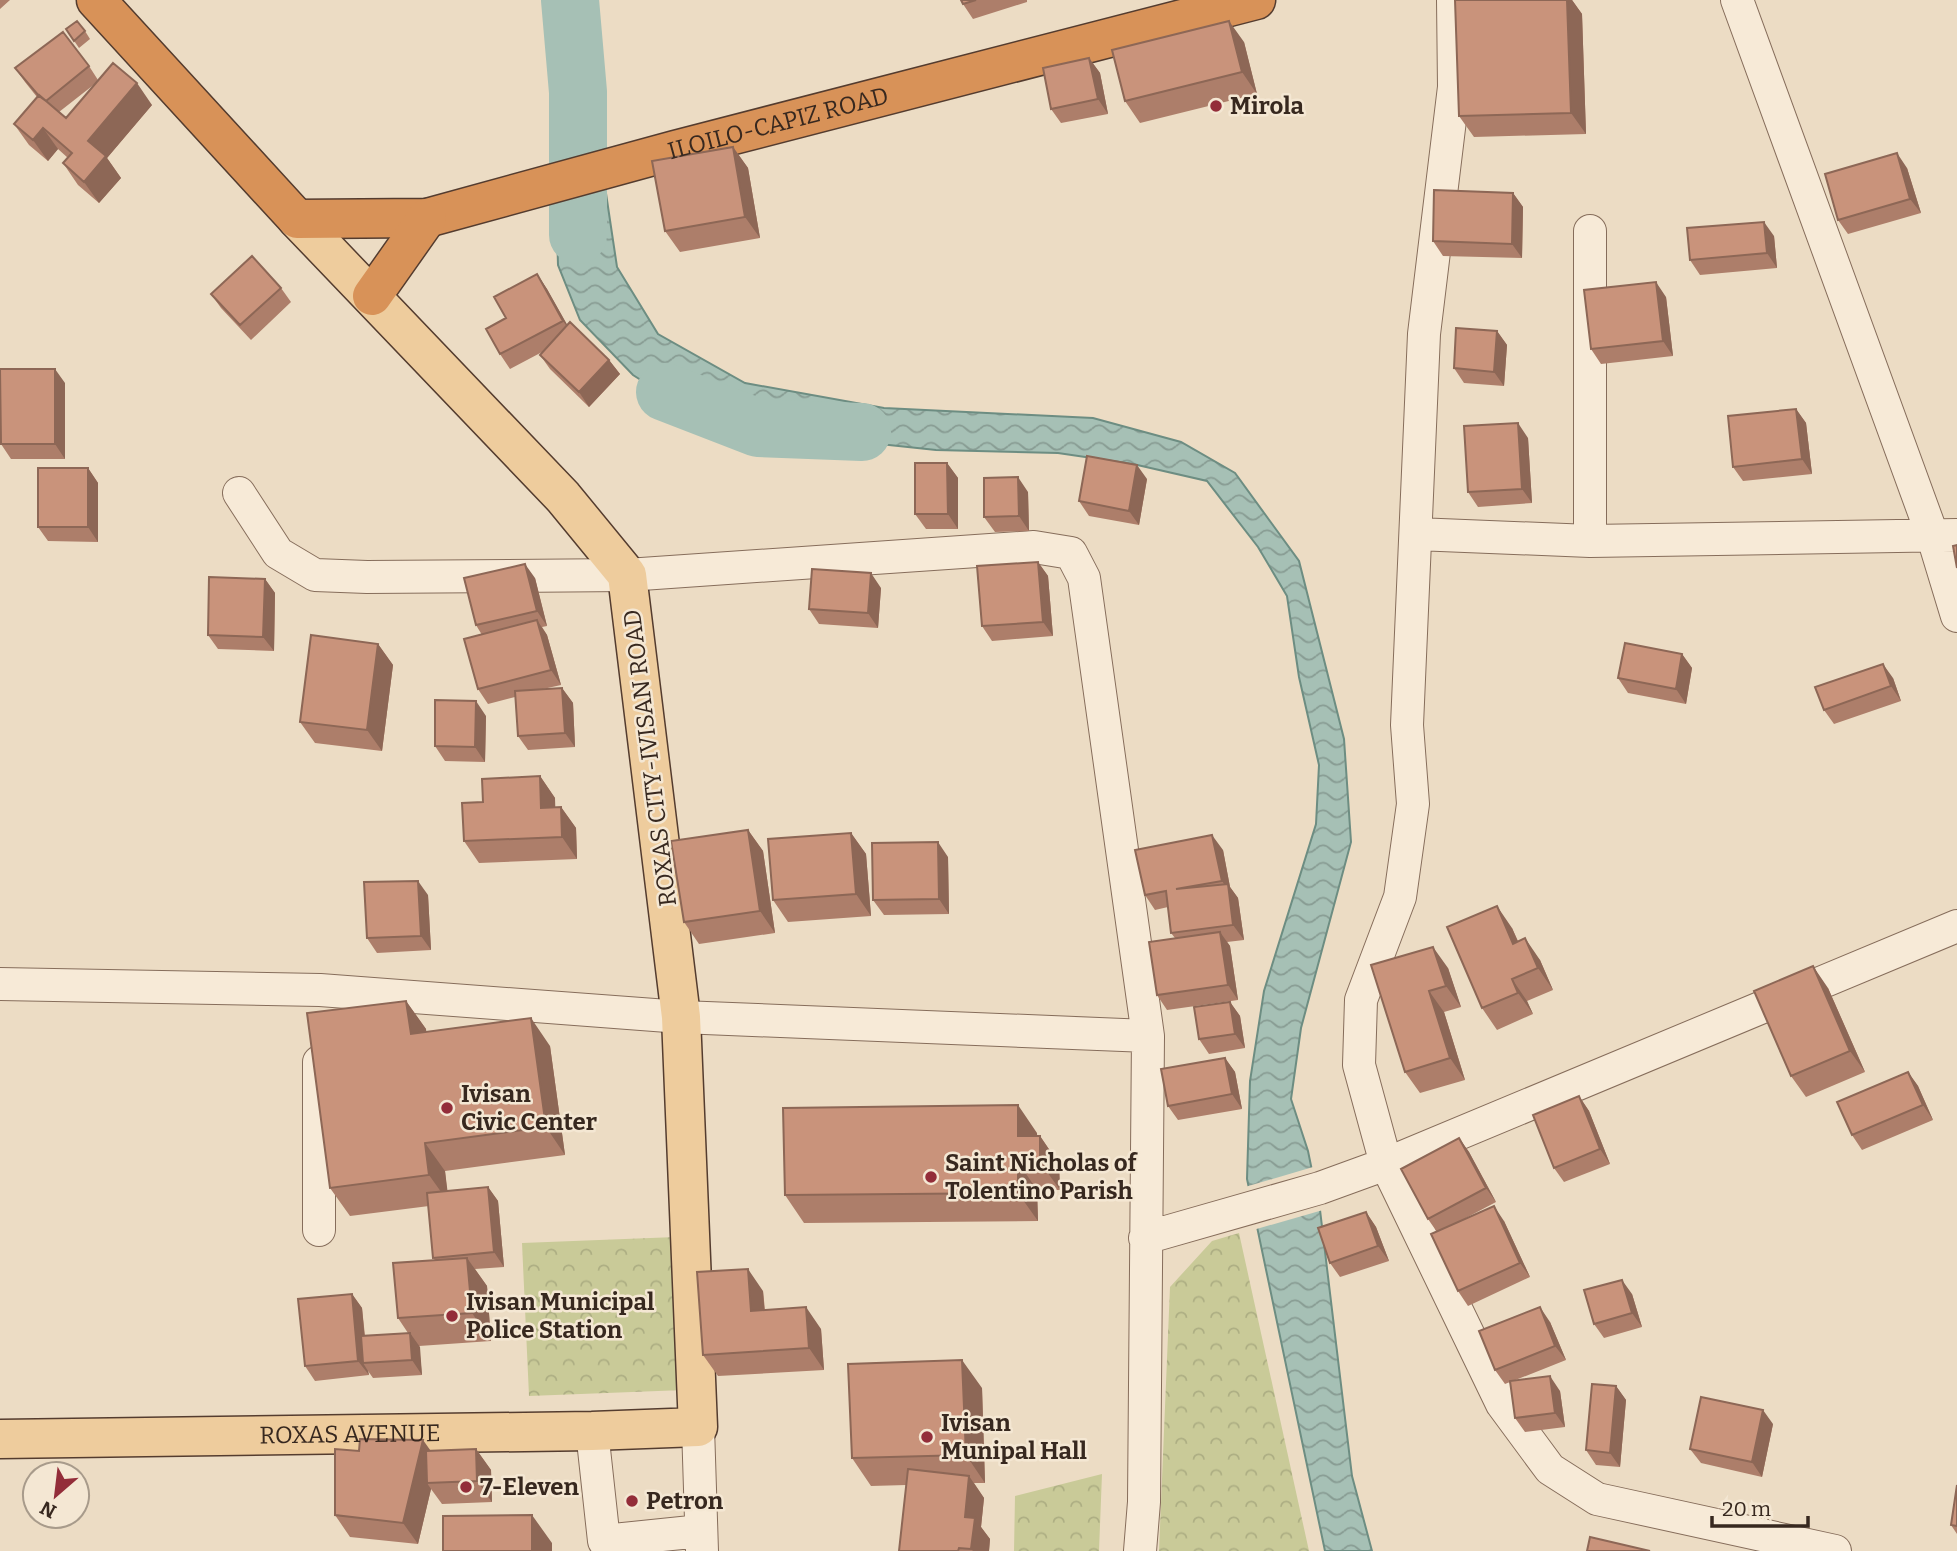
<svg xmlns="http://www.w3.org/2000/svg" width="1957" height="1551" viewBox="0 0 1957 1551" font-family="Bitter,serif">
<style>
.forest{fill:url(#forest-crowns)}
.water{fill:url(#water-waves);stroke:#6d8d82;stroke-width:2}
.pier{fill:#ecdcc4}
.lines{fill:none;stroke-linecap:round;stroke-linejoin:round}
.river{stroke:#a6c0b5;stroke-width:58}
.minor-casing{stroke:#866d5b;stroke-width:34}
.major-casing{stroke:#543c2f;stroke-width:41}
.highway-casing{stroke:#543c2f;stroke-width:41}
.minor{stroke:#f7ead7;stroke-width:32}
.major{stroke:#eecc9d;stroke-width:38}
.highway{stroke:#d89258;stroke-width:38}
.wall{fill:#ad7e6a;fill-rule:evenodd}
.shaded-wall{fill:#8d6756}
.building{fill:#c9937b;stroke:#8d6756;stroke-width:2}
.poi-dot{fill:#932d39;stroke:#f4e7d3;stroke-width:2.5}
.labels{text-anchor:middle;stroke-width:5;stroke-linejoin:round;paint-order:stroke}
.poi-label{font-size:24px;font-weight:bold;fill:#37281f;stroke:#f4e7d3;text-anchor:start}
.street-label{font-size:24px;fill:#37281f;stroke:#f4e7d3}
</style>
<defs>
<pattern id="forest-crowns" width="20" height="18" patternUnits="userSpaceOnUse" patternTransform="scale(1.75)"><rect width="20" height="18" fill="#c9ca98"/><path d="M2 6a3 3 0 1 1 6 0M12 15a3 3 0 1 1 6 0" fill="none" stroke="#adae83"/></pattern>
<pattern id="water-waves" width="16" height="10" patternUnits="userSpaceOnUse" patternTransform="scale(1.75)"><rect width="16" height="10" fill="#a6c0b5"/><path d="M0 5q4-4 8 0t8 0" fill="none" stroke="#889c93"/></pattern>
</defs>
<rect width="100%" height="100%" fill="#ecdcc4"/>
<!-- forest -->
<path class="forest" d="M1239,1233l70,318h-150l11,-264 42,-46z
M676,1237l8,153 -155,6 -7,-153z
M1102,1474l-3,77h-85l1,-55z"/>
<!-- water -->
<path class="water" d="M604,180l13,87 41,67 87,49 139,25 209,10 88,24 54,31 64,88 45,178 7,103 -50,186 -10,71 17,52 12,59 32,266 20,75h-47l-78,-372 3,-98 14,-90 52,-167 3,-59 -20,-88 -12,-81 -29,-49 -51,-66 -74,-17 -75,-11 -122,-3 -94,-10 -152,-29 -57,-36 -53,-55 -22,-55 -2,-70z"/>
<!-- pier -->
<path class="pier" d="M1313,1167l10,43 -70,20 -8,-43z"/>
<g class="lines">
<!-- river -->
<path class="river" d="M570,0l8,92v143
M665,392l93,36 104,4"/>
<!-- minor casing -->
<g class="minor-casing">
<path id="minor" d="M1453,0l1,87 -30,247 -17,391 6,79 -13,93 -39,103 -2,65 27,99 116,240 48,65 47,30 238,52
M1737,0l196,537 24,79
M1590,231v310
M239,493l39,60 37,22 52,2 260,-2 407,-28 37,6 13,25 64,458 -4,466 -4,49
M1416,534l174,7 367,-6
M0,984l320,6 361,27 467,19
M319,1230v-168
M1145,1238l175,-50 66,-24 571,-238
M698,1427l4,124
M592,1431l12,110 97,-10"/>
</g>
<!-- major casing -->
<g class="major-casing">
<g id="major">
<path id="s1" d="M0,1439l592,-8 106,-4 -17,-410 -54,-442 -64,-78 -266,-278"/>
</g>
</g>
<!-- highway casing -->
<g class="highway-casing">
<g id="highway">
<path id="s2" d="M96,0l201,219 130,-1 248,-68 581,-150"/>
<path d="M372,296l55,-78"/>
</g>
</g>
<!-- minor -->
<use href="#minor" class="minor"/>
<!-- major -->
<use href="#major" class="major"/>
<!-- highway -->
<use href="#highway" class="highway"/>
</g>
<!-- wall -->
<path class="wall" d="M0,0h10l-10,9z
M961,0h66v2l-54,17 -10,-15z
M1455,0h117l10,14 4,120 -112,3 -15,-21z
M66,29l19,2 5,8 -11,9z
M1244,42l13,52 -117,29 -15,-22z
M1089,58l11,15 8,41 -47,9 -10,-14z
M89,66l9,14 54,25 -45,53 14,20 -22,25 -21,-18 -15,-22 5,-5 -10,-9 -10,12 -19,-16 -15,-21 23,-27 -12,-15 -10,-14zM96,83l-30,35 -7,-6z
M733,147l15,21 12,70 -80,14 -15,-21z
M1907,168l14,45 -73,21 -10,-14z
M1513,193l10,14 -1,51 -79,-2 -10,-15z
M1774,236l3,32 -77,7 -10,-15z
M537,274l10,15 20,36 42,35 11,14 -31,33 -39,-38 -10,-14 4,-4 -34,18 -10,-15 6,-36z
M281,288l10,14 -40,38 -30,-32 -10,-14z
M1666,297l7,59 -72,8 -10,-15z
M1497,331l10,14 -3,41 -40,-3 -10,-15z
M65,383v76h-54l-10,-15z
M1796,409l10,14 6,51 -69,7 -10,-14z
M1528,438l4,65 -54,4 -10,-15z
M947,463l11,15v51h-32l-11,-15z
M88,468l10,15v59l-50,-1 -10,-14z
M1147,479l-8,46 -50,-9 -10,-15z
M1028,492l1,39 -34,1 -11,-15z
M1038,562l10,14 5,60 -61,5 -10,-15z
M535,578l12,48 -5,1 5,8 14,50 -18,4 19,-1 11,15 2,44 -47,3 -10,-14 -3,-39 -27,7 -10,-15 4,-54 -6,-10z
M265,579l10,14 -1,58 -56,-2 -10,-14z
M881,588l-3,40 -59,-4 -10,-15z
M378,644l15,21 -11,86 -67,-8 -15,-21z
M1682,654l10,14 -6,36 -58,-11 -10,-15z
M1893,678l8,23 -67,23 -10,-14z
M486,716l-1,46 -40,-1 -10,-15z
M540,776l15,22v9h6l15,21 1,31 -98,4 -15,-22 19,-39z
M748,830l15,21 12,82 -76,11 -15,-22z
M851,833l15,21 5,62 -83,6 -15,-22z
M1223,850l7,37 8,11 6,42 -17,2 3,4 8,54 -71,10 -10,-15 18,-57 -4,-5 -3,-26 -13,3 -10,-15z
M948,857l1,57 -65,1 -11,-15z
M428,895l3,55 -54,3 -10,-15z
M1512,928l6,13 22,19 13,30 -26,11 6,13 -36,16 -15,-22z
M1371,965l77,3 13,39 -17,5 21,68 -45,13 -15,-21z
M1828,988l37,84 -59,25 -15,-21z
M406,1001l20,28v3l124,14 15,109 -120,16 2,20 41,-4 10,14 6,66 -29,2 12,17 4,55 -72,5 3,29 -49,3 -5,-7 1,4 -54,6 -10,-15 47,-72 10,14 3,28 43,-3 -10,-15 37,-58 -2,-2 -4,-52 -79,10 -20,-28z
M1230,1002l10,14 5,32 -36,6 -10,-15z
M1225,1058l10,14 7,37 -64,11 -10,-14z
M1908,1072l10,14 15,34 -71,30 -10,-15z
M1579,1096l10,15 21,53 -46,18 -10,-14z
M1037,1133v3h3l19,28 1,26h-23l1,31 -234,2 -19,-28z
M1459,1138l10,14 27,50 -34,18 42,1 26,56 -62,29 -10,-15 -21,-59 -9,-13z
M1366,1212l10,15 13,34 -49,16 -10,-14z
M763,1291l2,19 56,19 3,41 -106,6 -15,-21z
M1632,1294l10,33 -38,11 -10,-14z
M1550,1322l16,38 -53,21 47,10 5,36 -40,5 -10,-14 -5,-36 -5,2 -10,-14z
M1616,1386l10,14 -6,67 -24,-2 -10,-15z
M982,1388l3,95h-11l10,15 -3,29 9,12 -1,12h-90l7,-66 -35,1 -19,-28z
M1773,1424l-11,53 -61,-14 -11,-14z
M476,1449l15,21 1,32 -50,2 -11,-15 -13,55 -68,-7 -15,-22 95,-64z
M1957,1485v49l-6,-9z"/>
<!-- shaded-wall -->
<path class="shaded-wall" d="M1567,0h5l10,14 4,120 -15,-21z
M1229,21l15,21 13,52 -15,-22z
M1089,58l11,15 8,41 -10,-15z
M137,83l15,22 -45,53 14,20 -22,25 -15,-21 4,-41z
M43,128l15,21 -10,12 -15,-21z
M733,147l15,21 12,70 -15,-21z
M1897,153l10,15 14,45 -11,-14z
M1513,193l10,14 -1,51 -10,-14z
M1764,222l10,14 3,32 -10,-15z
M537,274l10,15 26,46 -10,-14z
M1656,282l10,15 7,59 -10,-15z
M1497,331l10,14 -3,41 -10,-14z
M609,360l11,14 -31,33 -10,-15z
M55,369l10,14v76l-10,-15z
M1796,409l10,14 6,51 -10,-15z
M1518,423l10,15 4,65 -10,-14z
M947,463l11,15v51l-10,-15z
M1137,465l10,14 -8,46 -10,-14z
M88,468l10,15v59l-10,-15z
M1018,477l10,15 1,39 -10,-15z
M1038,562l10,14 5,60 -10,-14z
M525,564l10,14 12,48 -10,-15z
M871,573l10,15 -3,40 -10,-15z
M265,579l10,14 -1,58 -11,-14z
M537,620l10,15 14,50 -10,-15z
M378,644l15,21 -11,86 -15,-21z
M1682,654l10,14 -6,36 -10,-15z
M1883,664l10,14 8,23 -10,-15z
M562,688l11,15 2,44 -10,-14z
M476,701l10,15 -1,46 -10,-15z
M540,776l15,22 1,31 -15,-21z
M561,807l15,21 1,31 -15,-22z
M748,830l15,21 12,82 -15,-22z
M851,833l15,21 5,62 -15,-22z
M1212,835l11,15 7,37 8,11 6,42 -11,-15 -4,-34 -7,-10z
M938,842l10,15 1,57 -10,-15z
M418,881l10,14 3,55 -10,-14z
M1497,906l15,22 16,37 -15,-21z
M1220,932l10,14 8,54 -10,-15z
M1525,938l15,22 13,30 -15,-22z
M1433,947l15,21 13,39 -15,-21z
M1813,966l15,22 37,84 -15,-21z
M1512,979l15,22 6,13 -15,-21z
M1429,991l15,21 21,68 -15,-22z
M406,1001l20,28 4,33 -19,-28z
M1230,1002l10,14 5,32 -10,-14z
M531,1018l19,28 15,109 -19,-28z
M1225,1058l10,14 7,37 -10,-15z
M1908,1072l10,14 15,34 -10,-15z
M1579,1096l10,15 21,53 -10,-15z
M1018,1105l19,28 1,29 -20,-26z
M1040,1136l19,28 1,26 -20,-28z
M1459,1138l10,14 27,50 -10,-14z
M425,1143l20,28 4,32 -20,-28z
M1018,1162l19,28 1,31 -20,-28z
M488,1187l10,14 6,66 -10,-15z
M1494,1206l10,15 26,56 -10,-14z
M1366,1212l10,15 13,34 -11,-15z
M467,1258l20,28 4,55 -19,-28z
M748,1269l15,22 3,41 -15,-21z
M1622,1280l10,14 10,33 -10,-14z
M352,1294l10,14 5,55h-4l5,8 1,4 -11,-14z
M806,1307l15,22 3,41 -15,-22z
M1540,1307l10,15 16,38 -11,-14z
M410,1333l10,14 2,28 -10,-15z
M962,1360l20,28 3,95 -19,-28z
M1550,1376l10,15 5,36 -10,-14z
M1616,1386l10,14 -6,67 -10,-14z
M1763,1410l10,14 -11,53 -10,-15z
M423,1440l15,21 -11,22 4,6 -13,55 -15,-21z
M476,1449l15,21 1,32 -15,-21z
M969,1476l15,22 -3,29 9,12 -1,12h-16l-2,-2 -6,-32z
M532,1515l20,28v8h-20z"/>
<!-- building -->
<path class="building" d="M961,0h15l-13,4z
M1455,0h112l4,113 -112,3z
M77,21l8,10 -11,10 -8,-12z
M1229,21l13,51 -117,29 -13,-51z
M63,32l26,34 -43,35 -7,-5 -24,-28z
M1089,58l9,41 -47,10 -8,-41z
M113,63l24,20 -49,58 18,15 -22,26 -21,-19 9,-10 -29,-25 -10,12 -19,-16 25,-29 27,23z
M733,147l12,70 -80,14 -13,-70z
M1897,153l13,46 -72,21 -13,-46z
M1434,190l79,3 -1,51 -79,-3z
M1764,222l3,31 -77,7 -3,-32z
M252,256l29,32 -41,37 -29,-31z
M537,274l26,47 -63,33 -14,-25 20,-11 -12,-21z
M1656,282l7,59 -72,8 -7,-59z
M570,322l39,38 -30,32 -39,-37z
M1456,328l41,3 -3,41 -40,-4z
M0,369h55v75h-54z
M1796,409l6,50 -69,8 -5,-51z
M1518,423l4,66 -54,3 -4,-66z
M1087,456l50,9 -8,46 -50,-10z
M915,463h32l1,51h-33z
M38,468h50v59h-50z
M1018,477l1,39 -35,1v-39z
M1957,545v23l-4,-22z
M1038,562l5,60 -61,4 -5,-60z
M525,564l12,47 -61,14 -12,-47z
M812,569l59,4 -3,40 -59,-4z
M209,577l56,2 -2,58 -55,-2z
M537,620l14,50 -73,19 -14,-50z
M311,635l67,9 -11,86 -67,-8z
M1625,643l57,11 -6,35 -58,-11z
M1883,664l8,22 -67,24 -9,-23z
M562,688l3,45 -47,3 -3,-45z
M435,700l41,1 -1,46 -40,-1z
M540,776l1,32 20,-1 1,30 -98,4 -2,-38 21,-1 -1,-23z
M748,830l12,81 -76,11 -13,-81z
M851,833l5,61 -83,6 -5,-61z
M1212,835l10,46 -46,8 52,-5 5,41 -62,8 -5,-42 -21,4 -10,-45z
M938,842l1,57 -66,1 -1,-57z
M418,881l3,55 -54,2 -3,-56z
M1497,906l16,38 12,-6 13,30 -26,11 6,14 -36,15 -35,-81z
M1220,932l8,53 -71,10 -8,-53z
M1433,947l13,39 -17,5 21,67 -45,14 -34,-107z
M1813,966l37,85 -59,25 -37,-85z
M406,1001l5,33 120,-16 15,109 -121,16 4,32 -99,13 -23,-175z
M1230,1002l5,32 -36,5 -5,-32z
M1225,1058l7,36 -64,12 -7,-37z
M1908,1072l15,33 -71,30 -15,-33z
M1579,1096l21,53 -46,19 -21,-53z
M1018,1105v31h22v26h-22v31l-233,2 -2,-87z
M1459,1138l27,50 -58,31 -27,-50z
M488,1187l6,65 -61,6 -6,-65z
M1494,1206l26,57 -62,28 -27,-57z
M1366,1212l12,34 -48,17 -12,-35z
M467,1258l5,55 -74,5 -5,-55z
M748,1269l3,42 55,-4 3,41 -106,7 -6,-83z
M1622,1280l10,33 -38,11 -10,-34z
M352,1294l6,67 -53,5 -7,-67z
M1540,1307l15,39 -60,24 -16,-39z
M410,1333l2,27 -49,3 -2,-27z
M962,1360l4,95 -114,3 -4,-94z
M1550,1376l5,37 -40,5 -5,-37z
M1592,1384l24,2 -6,67 -24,-3z
M1701,1397l62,13 -11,52 -62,-13z
M360,1439l63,1 -20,83 -68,-8v-66l24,2z
M476,1449l1,32 -50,2 -1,-32z
M908,1469l61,7 -4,41 10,1 -4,31 -12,-1 -1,3h-59z
M1957,1485v41l-6,-1z
M532,1515v36h-89v-35z
M1590,1537l60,14h-63z"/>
<!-- markers -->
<g class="poi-dot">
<circle cx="1216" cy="106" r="7"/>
<circle cx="447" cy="1108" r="7"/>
<circle cx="931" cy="1177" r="7"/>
<circle cx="452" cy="1316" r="7"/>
<circle cx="927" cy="1437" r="7"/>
<circle cx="466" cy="1487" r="7"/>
<circle cx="632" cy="1501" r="7"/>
</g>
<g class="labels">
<!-- poi labels -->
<g class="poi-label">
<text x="1230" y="114">Mirola</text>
<text x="461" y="1102">Ivisan<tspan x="461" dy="28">Civic Center</tspan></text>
<text x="945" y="1171">Saint Nicholas of<tspan x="945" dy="28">Tolentino Parish</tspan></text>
<text x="466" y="1310">Ivisan Municipal<tspan x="466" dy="28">Police Station</tspan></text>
<text x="941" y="1431">Ivisan<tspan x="941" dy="28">Munipal Hall</tspan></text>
<text x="480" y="1495">7-Eleven</text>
<text x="646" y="1509">Petron</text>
</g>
<!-- street labels -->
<g class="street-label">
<text dy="8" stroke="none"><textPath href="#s2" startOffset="791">ILOILO-CAPIZ ROAD</textPath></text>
<text transform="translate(650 758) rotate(-97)" y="8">ROXAS CITY-IVISAN ROAD</text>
<text dy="8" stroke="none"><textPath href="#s1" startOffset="350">ROXAS AVENUE</textPath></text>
</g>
</g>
<!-- north arrow -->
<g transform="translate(56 1495) rotate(208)"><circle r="33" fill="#f4e7d3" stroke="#a89b8b" stroke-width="2"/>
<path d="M0-5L12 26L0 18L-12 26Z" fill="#932d39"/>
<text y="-10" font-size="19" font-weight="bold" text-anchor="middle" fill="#37281f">N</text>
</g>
<!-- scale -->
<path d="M1712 1516v10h96v-10" fill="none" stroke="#37281f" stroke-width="3.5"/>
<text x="1722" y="1516" font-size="21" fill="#37281f" stroke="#f4e7d3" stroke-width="5" paint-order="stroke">20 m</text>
</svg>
